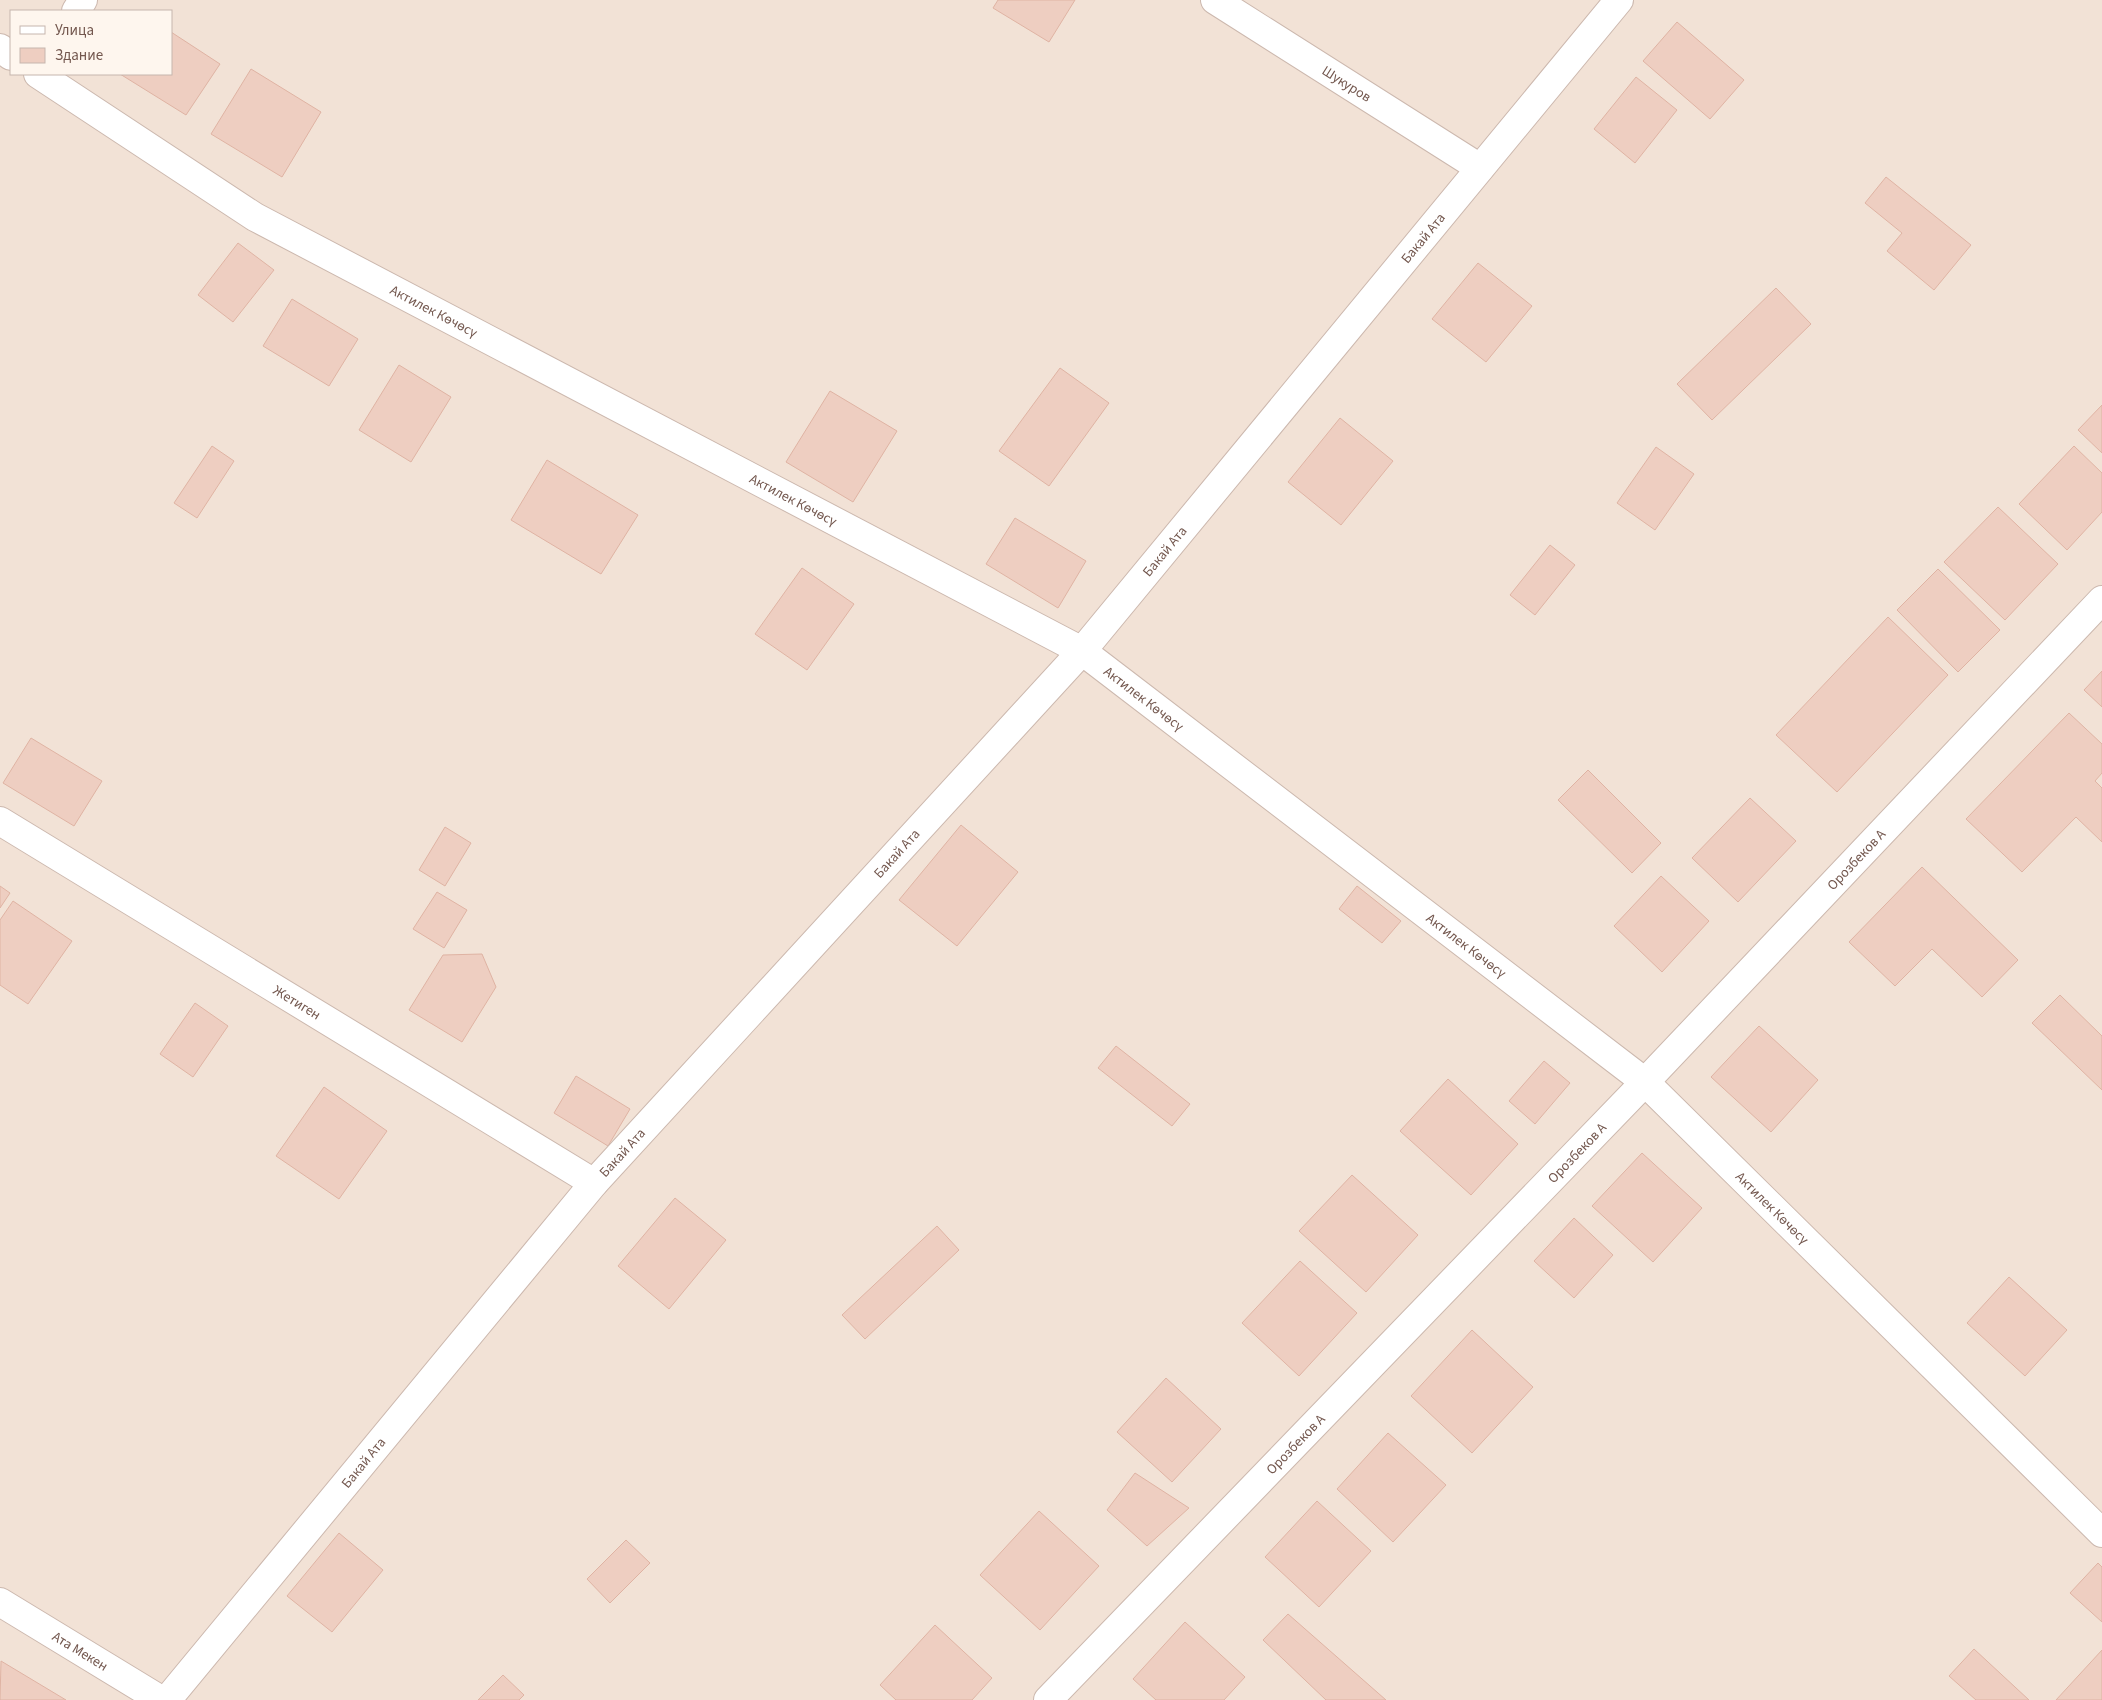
<svg xmlns="http://www.w3.org/2000/svg" width="2102" height="1700" viewBox="0 0 2102 1700" font-family="'Source Sans 3',sans-serif">
<style>
.residential{fill:#f2e2d6;fill-rule:evenodd}
.building{fill:#eecec1;stroke:#dfb3a3}
.lines{fill:none;stroke-linecap:round;stroke-linejoin:round}
.street-casing{stroke:#ccb8ae;stroke-width:30}
.street{stroke:#fff;stroke-width:28}
.labels{text-anchor:middle;stroke-width:5;stroke-linejoin:round;paint-order:stroke}
.street-label{font-size:14px;fill:#73574e;stroke:#fef6ee}
</style>
<rect width="100%" height="100%" fill="#fbf1e8"/>
<!-- residential -->
<path class="residential" d="M0,0h2102v1700h-2102zM11,11h160v63h-160z"/>
<!-- building -->
<path class="building" d="M998,0h77l-26,42 -56,-34z
M1677,22l67,58 -34,39 -67,-58z
M171,32l49,32 -34,51 -66,-41h51z
M251,69l70,43 -39,65 -71,-43z
M1636,77l41,33 -42,53 -41,-34z
M1886,177l85,68 -37,45 -47,-39 15,-18 -37,-30z
M238,243l36,27 -41,52 -35,-27z
M1478,263l54,43 -46,56 -54,-43z
M1776,288l35,36 -99,96 -35,-36z
M292,299l66,40 -29,47 -66,-40z
M399,365l52,32 -40,65 -52,-32z
M1060,368l49,35 -60,83 -50,-35z
M830,391l67,40 -44,71 -67,-40z
M2102,405v48l-24,-23z
M1340,418l53,43 -52,64 -53,-43z
M212,446l22,15 -37,57 -23,-15z
M2074,446l28,27v39l-35,38 -48,-46z
M1656,447l38,27 -39,56 -38,-27z
M547,460l91,55 -37,59 -90,-54z
M1998,507l60,57 -53,56 -61,-58z
M1015,518l71,43 -28,47 -72,-44z
M1550,545l25,20 -40,50 -25,-20z
M802,568l52,36 -47,66 -52,-36z
M1938,569l62,61 -42,42 -61,-62z
M1888,617l60,58 -111,117 -61,-57z
M2102,671v36l-18,-17z
M2069,713l33,31v29l-7,8 7,7v54l-26,-25 -54,55 -56,-53z
M31,738l71,43 -28,45 -71,-43z
M1588,770l73,73 -29,30 -74,-73z
M1750,798l46,43 -58,61 -46,-44z
M961,825l57,47 -61,74 -58,-46z
M445,827l26,16 -26,43 -26,-16z
M1922,867l96,93 -36,37 -50,-48 -37,37 -46,-44z
M1661,876l48,45 -47,51 -48,-46z
M0,886l10,7 -10,15z
M1357,886l44,35 -19,22 -43,-34z
M437,892l30,18 -23,38 -31,-19z
M13,901l59,40 -44,63 -28,-19v-65z
M482,954l14,33 -34,55 -53,-32 34,-55z
M2060,995l42,41v54l-70,-67z
M195,1003l33,23 -35,51 -33,-23z
M1759,1026l59,54 -47,52 -60,-55z
M1116,1046l74,58 -18,22 -74,-58z
M1544,1061l26,22 -35,41 -26,-23z
M576,1076l54,33 -22,37 -54,-33z
M1448,1079l70,65 -47,51 -71,-64z
M324,1087l63,44 -48,68 -63,-43z
M1642,1153l60,55 -49,54 -61,-56z
M1352,1175l66,60 -52,57 -67,-61z
M675,1198l51,42 -57,69 -51,-43z
M1574,1218l39,37 -39,43 -40,-37z
M937,1226l22,24 -94,89 -23,-24z
M1300,1261l57,52 -58,63 -57,-53z
M2009,1277l58,53 -42,46 -58,-53z
M1472,1330l61,57 -61,66 -61,-57z
M1166,1378l55,51 -49,53 -55,-50z
M1388,1433l58,52 -53,57 -56,-53z
M1135,1473l54,35 -42,38 -40,-36z
M1317,1501l54,50 -52,56 -54,-50z
M1039,1511l60,55 -59,64 -60,-55z
M339,1533l44,37 -51,62 -45,-36z
M626,1540l24,23 -40,40 -23,-24z
M2098,1563l4,4v55l-32,-29z
M1288,1614l98,86h-60l-63,-60z
M1185,1622l60,55 -21,23h-68l-23,-21z
M935,1625l57,53 -20,22h-76l-16,-15z
M1974,1649l55,51h-53l-27,-24z
M2102,1650v50h-46z
M1,1661l65,39h-66z
M503,1675l21,20 -5,5h-41z"/>
<g class="lines">
<!-- street casing -->
<g class="street-casing">
<g id="street">
<path id="s1" d="M1215,0l265,168"/>
<path d="M76,11l7,-11"/>
<path d="M0,48l11,8"/>
<path id="s2" d="M38,74l217,143 827,434 563,431 457,451"/>
<path id="s3" d="M0,821l594,362"/>
<path id="s4" d="M0,1602l161,98"/>
<path id="s5" d="M167,1700l427,-517 488,-532 537,-651"/>
<path id="s6" d="M1048,1700l597,-618 457,-482"/>
</g>
</g>
<!-- street -->
<use href="#street" class="street"/>
</g>
<g class="labels">
<!-- street labels -->
<g class="street-label">
<text dy="5" stroke="none"><textPath href="#s1" startOffset="156">Шукуров</textPath></text>
<text dy="5" stroke="none"><textPath href="#s5" startOffset="1928">Бакай Ата</textPath></text>
<text dy="5" stroke="none"><textPath href="#s2" startOffset="462">Актилек Көчөсү</textPath></text>
<text dy="5" stroke="none"><textPath href="#s2" startOffset="868">Актилек Көчөсү</textPath></text>
<text dy="5" stroke="none"><textPath href="#s5" startOffset="1522">Бакай Ата</textPath></text>
<text dy="5" stroke="none"><textPath href="#s2" startOffset="1272">Актилек Көчөсү</textPath></text>
<text dy="5" stroke="none"><textPath href="#s5" startOffset="1118">Бакай Ата</textPath></text>
<text dy="5" stroke="none"><textPath href="#s6" startOffset="1166">Орозбеков А</textPath></text>
<text dy="5" stroke="none"><textPath href="#s2" startOffset="1678">Актилек Көчөсү</textPath></text>
<text dy="5" stroke="none"><textPath href="#s3" startOffset="348">Жетиген</textPath></text>
<text dy="5" stroke="none"><textPath href="#s5" startOffset="712">Бакай Ата</textPath></text>
<text dy="5" stroke="none"><textPath href="#s6" startOffset="761">Орозбеков А</textPath></text>
<text dy="5" stroke="none"><textPath href="#s2" startOffset="2082">Актилек Көчөсү</textPath></text>
<text dy="5" stroke="none"><textPath href="#s6" startOffset="356">Орозбеков А</textPath></text>
<text dy="5" stroke="none"><textPath href="#s5" startOffset="308">Бакай Ата</textPath></text>
<text dy="5" stroke="none"><textPath href="#s4" startOffset="94">Ата Мекен</textPath></text>
</g>
</g>
<!-- legend -->
<rect x="10" y="10" width="162" height="65" fill="#fef6ee" stroke="#c6b6ae"/>
<rect x="20" y="26" width="25" height="8" fill="#ffffff" stroke="#c6b6ae"/>
<text x="55" y="35" font-size="15" fill="#73574e">Улица</text>
<rect x="20" y="48" width="25" height="15" fill="#eecec1" stroke="#c6b6ae"/>
<text x="55" y="60" font-size="15" fill="#73574e">Здание</text>
</svg>
